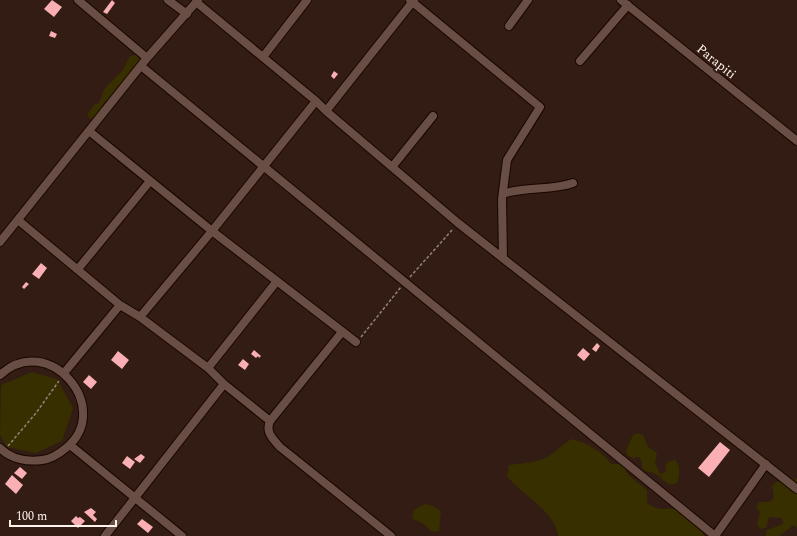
<svg xmlns="http://www.w3.org/2000/svg" width="797" height="536" viewBox="0 0 797 536" font-family="Spectral,serif">
<style>
.green{fill:#372f00}
.building{fill:#faafb4}
.lines{fill:none;stroke-linecap:round;stroke-linejoin:round}
.street-casing{stroke:#190601;stroke-width:10}
.path{stroke:#94837c;stroke-width:1.5;stroke-dasharray:3 2;stroke-linecap:butt}
.street{stroke:#684e44;stroke-width:8}
.labels{text-anchor:middle;stroke-width:4;stroke-linejoin:round;paint-order:stroke}
.street-label{font-size:13px;fill:#fef2ed;stroke:#321c13}
</style>
<rect width="100%" height="100%" fill="#321c13"/>
<!-- green -->
<path class="green" d="M136,55l4,5 -19,25 -5,3 -7,11 -5,3 -4,11 -10,6 -3,-4 7,-10 5,-2 6,-15 17,-17 8,-15z
M32,372l25,7 16,29 -11,33 -26,12 -29,-6 -7,-12 1,-50z
M638,433l5,2 5,12 9,6 -2,10 5,11 6,-2 -1,-6 4,-5 6,-1c6,7 5,14 2,23l-6,2c-7,-2 -9,-8 -15,-11 -6,-3 -10,-1 -14,-6v-6l-3,-5 -6,1 -6,-3 -1,-5 7,-15z
M572,439c15,4 30,12 39,25h12l5,11 19,15v13c16,11 21,2 33,8 10,4 20,16 24,25h-146c-3,-25 -36,-41 -51,-60l2,-11c15,-2 31,-2 43,-11 7,-5 12,-11 20,-15z
M797,479v49l-3,-3 -15,11h-14l2,-6 16,-6 -1,-6 -13,-1 -3,11 -6,1 -3,-5 3,-12 -4,-4 3,-6h11l4,-5 -2,-11 4,-4z
M425,504l6,1 10,6 -2,20 -5,1c-9,-4 -10,-11 -20,-12l-2,-5 3,-6z"/>
<!-- building -->
<path class="building" d="M52,0l10,7 -8,10 -10,-8z
M112,0l3,3 -8,11 -4,-2z
M51,31l6,3 -2,4 -6,-2z
M334,71l4,3 -4,5 -3,-3z
M41,263l6,5 -8,11 -7,-5z
M26,282l3,2 -5,5 -2,-2z
M597,343l3,3 -4,6 -4,-3z
M583,348l7,6 -6,7 -7,-6z
M254,350l7,6 -2,2 -1,-2 -2,2 -5,-4z
M118,351l11,9 -7,9 -11,-9z
M243,359l6,5 -4,6 -7,-5z
M89,375l8,7 -6,7 -8,-7z
M720,442l10,8 -21,27 -11,-9z
M141,454l4,3 -5,6 -6,-4z
M127,456l8,6 -5,7 -8,-6z
M20,467l7,6 -5,6 -8,-6z
M12,475l11,10 -7,9 -11,-10z
M91,508l5,4 -3,3 4,4 -2,3 -11,-10z
M76,516l2,2 2,-1 5,4 -7,7 -7,-7z
M142,519l11,8 -5,6 -11,-9z"/>
<g class="lines">
<!-- street casing -->
<g class="street-casing">
<path id="street" d="M78,0l69,58
M168,0l19,14
M410,0l130,107 -33,53 -5,39 1,59
M621,0l176,141
M196,2l120,99
M509,26l19,-26
M263,57l44,-57
M580,61l48,-56
M141,66l574,470
M326,111l132,112 339,266
M89,131l123,100 144,111
M392,167l41,-51
M503,194c22,-8 47,-3 70,-11
M18,220l102,85 20,12 72,-86 104,-130 10,10 88,-111
M0,242l147,-184 51,-58
M78,269l72,-88
M140,317l68,51 16,16 46,37 72,-89
M208,368l69,-87
M64,373l56,-68
M0,375c48,-45 115,33 66,73 -7,6 -15,11 -24,12 -15,2 -31,-1 -42,-12
M270,421c-5,11 3,18 10,26l111,89
M70,445l112,91
M105,536l119,-152
M715,536l51,-72"/>
</g>
<!-- path -->
<path class="path" d="M410,277l43,-48
M361,337l40,-50
M8,446l28,-33 23,-32"/>
<!-- street -->
<use href="#street" class="street"/>
</g>
<g class="labels">
<!-- street labels -->
<g class="street-label">
<text transform="translate(717 61) rotate(39)" y="5">Parapiti</text>
</g>
</g>
<!-- scale -->
<path d="M10 520v6h106v-6" fill="none" stroke="#fef2ed" stroke-width="2"/>
<text x="16" y="520" font-size="12" fill="#fef2ed" stroke="#321c13" stroke-width="3" paint-order="stroke">100 m</text>
</svg>
